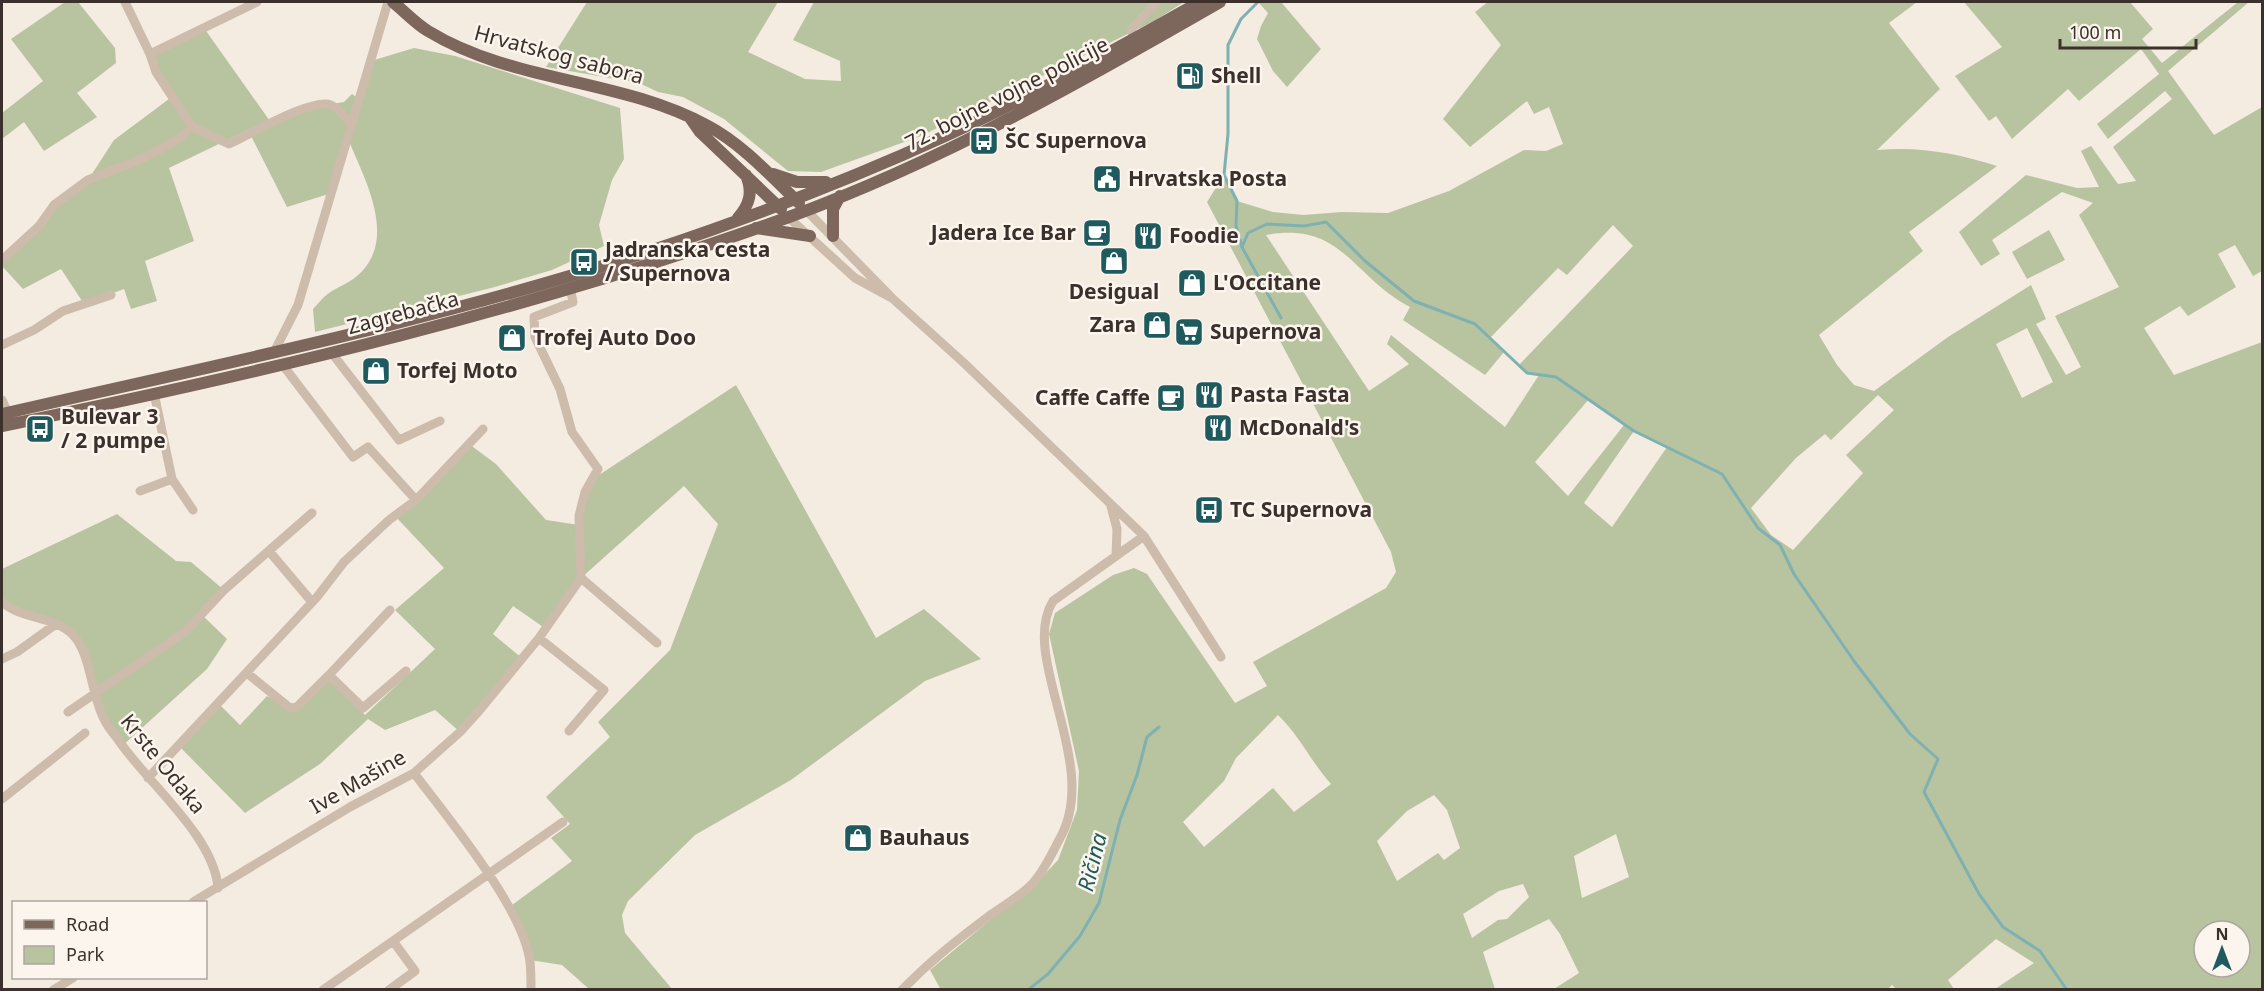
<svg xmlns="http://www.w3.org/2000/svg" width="2264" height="991" viewBox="0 0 2264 991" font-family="'Noto Sans',sans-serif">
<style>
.green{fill:#b8c4a0;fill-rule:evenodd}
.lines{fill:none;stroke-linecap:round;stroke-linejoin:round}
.stream{stroke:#7fb0b2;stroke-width:3}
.minor{stroke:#cdbbac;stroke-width:9}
.major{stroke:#7d675c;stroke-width:12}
.labels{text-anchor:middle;stroke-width:5;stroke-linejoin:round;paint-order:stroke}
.street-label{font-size:21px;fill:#3b302b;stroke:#fbf5ee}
.poi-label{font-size:21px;font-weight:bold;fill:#3b302b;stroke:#fbf5ee;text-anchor:start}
.water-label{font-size:22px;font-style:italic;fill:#1f5a5e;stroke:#fbf5ee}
</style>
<rect width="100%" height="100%" fill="#f4ebe1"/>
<!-- green -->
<path class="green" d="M65,2h13l37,46 1,15 -39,30 20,24 -53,34 -20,-29 -22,17v-26l41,-32 -32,-42z
M587,2h191l-30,50 57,27 36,2 -1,-20 -47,-21 21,-38h370l-28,18 -235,116 -100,36 -33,-1 -64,-52 -41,-22 -25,-5 -19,-9 -93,-16z
M1258,2h23l40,47 -34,38 -14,-16 -16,-32 4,-13 7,-13z
M1488,2h429l-28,21 51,66 -63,61c42,-4 79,3 120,16l-88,66 14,19 -104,84 18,30 17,20 20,6 74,-54 83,-52 15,34 -10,5 30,51 15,-8 -26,-51 64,-29 -40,-72 14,-12 -31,-11 -70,48 8,14 -19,12 -22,-34 67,-57 51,13 22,-1 -18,-36 10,-5 27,38 18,-3 -23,-34 59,-48 -7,-8 -57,48 -11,-15 62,-50 -18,-25 -62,52 -11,-12 -56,50 -16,-23 -7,5 -34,-45 47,-29 -38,-45h166l23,27 -11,10 20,24 76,-61h11l-81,69 46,64 48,-28v164l-9,5 -18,-31 -17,9 18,33 -48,29 -8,-10 -36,22 30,47 88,-33v647h-267l39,-26 -38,-24 -48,41 6,9h-58l-4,-4 -5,5 -333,-1 25,-16 -19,-39 -11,-15 -66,33 12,37 -554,1 -11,-20 111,-92 17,-18 19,-50 2,-39 -30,-137 6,-21 58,-38 21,-7 13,6 88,129 32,-17 -14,-24 133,-74 10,-16 -5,-20 -184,-350 17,-27 13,26 36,11 30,3 39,-3 46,1 61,-22 75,-41 22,1 17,-7 -14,-37 -15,7 -7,-13 -57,46 -27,-28 58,-74 -26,-33zM1613,225l20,21 -114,119 8,8 12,2 -34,52 -114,-92 -4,9 22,20 -40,27 -103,-156c77,-14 86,42 144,72l-7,13 82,55 19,-23 -14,-14 68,-70 9,7zM2027,328l26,54 -31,16 -26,-54zM1878,395l16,15 -48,45 17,18 -70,77 -22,-15 -20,-27 45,-50 29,-24 6,6zM1589,399l35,26 -56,71 -33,-34zM1634,431l33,16 -55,80 -28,-24zM1278,715c21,20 34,48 53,69l-37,28 -21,-24 -69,59 -21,-25 41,-41 12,-23zM1434,795l13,15 13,38 -16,12 -6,-7 -41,28 -20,-40 30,-30zM1616,834l13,43 -47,21 -8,-42zM1523,884l6,13 -22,22 -9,1 -26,18 -9,-24 36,-23zM2204,931h36v36h-36z
M204,28l68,96 36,-16 36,-6 8,-8 7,5 12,-38 43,-13 41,8 165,52 4,51 -12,21 -13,45 5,21 -52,24 -57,17 -180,45 -2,-23c5,-5 10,-12 16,-16 9,-6 20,-10 28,-17 42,-36 8,-96 -9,-137l-16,54 -45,14 -39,-77 -79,38 25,73 -49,20 12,40 -26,8 -7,-20 -40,15 -23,-35 -38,20 -21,-23v-6l51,-54 35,-26 26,-40 59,-44 -23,-42z
M2049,230l16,30 -38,19 -15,-27z
M736,385l140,253 48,-29 57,50 -56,22 -134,99 -96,55 -67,66 -6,14 3,18 47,56h-83l-27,-24 -32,-5 -22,-52 64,-47 -21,-23 19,-14 -24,-27 64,-60 -12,-15 72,-72 48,-126 -34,-38 -103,92 -35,51 -33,-23 -20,28 30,25 -63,73 -25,-22 -50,20 -17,-11 -48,45 -75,49 -66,-67 39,-43 22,22 27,-29 23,12 39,-33 36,40 70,-66 -40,-39 49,-42 -49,-52 74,-72 27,20 50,56 33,5v-9l17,-39z
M117,514l59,47 15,1 33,28 -23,24 26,25 -20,30 -85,77 -19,-27 -30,-84 -71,-33v-33z"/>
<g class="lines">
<!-- stream -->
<path class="stream" d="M1258,2l-17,17 -13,26v89l-4,41 13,26 -1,25 6,21 39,71
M1242,247l6,-14 19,-9 37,2 22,-4 39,39 49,40 61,23 52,49 29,4 78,54 88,43 36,54 22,17 14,29 60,87 56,73 28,25 -14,33 55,102 24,33 37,24 27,39
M1028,990l20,-16 32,-38 19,-33 21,-83 17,-45 10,-38 12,-10"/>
<!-- minor -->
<path class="minor" d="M125,2l25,52
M1134,39l-3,-10 26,-27
M192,127l37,17c20,-9 84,-47 102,-39 7,3 15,13 21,19
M806,210l86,88 72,65 180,173 77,121
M788,217l67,61 35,19
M2,260l37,-34 15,-21 34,-25 51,-20 40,-21 13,-12 -36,-55 -6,-18 107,-52
M570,287l3,15 -39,15 1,20 25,52 12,43 26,37 -13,23 -6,24 2,62
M2,345l32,-15 29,-19 48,-16
M331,352l68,88 41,-19
M273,354l25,-49 90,-303
M282,364l71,93 15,-10 48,53
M154,393l18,86 21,31
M2,400l6,13
M140,491l32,-12
M1111,506l6,23 -1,27
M269,551l43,51
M581,578l76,65
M2,602c19,17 51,14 70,32 19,18 19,61 32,85 3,7 8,13 13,19 28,43 97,97 101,150
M539,638l65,52 -35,41
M2,659l15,-7 39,-28
M247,673l43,35 7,-1 32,-32 34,33 43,-37
M329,675l61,-65
M68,712l118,-81 38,-41 88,-77
M414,773c33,44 110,136 116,189 1,9 1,18 1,28
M148,778l169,-181 27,-35 45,-42 27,-20 67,-71
M2,799l83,-66
M193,902l157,-95 64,-34 46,-41 19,-21 60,-73 42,-60
M53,990l20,-12
M323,990l240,-168
M389,990l26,-19 -22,-30
M902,990c28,-29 55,-50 87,-74 14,-10 32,-20 44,-33 10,-11 19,-29 26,-43 44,-75 -41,-182 -6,-239l91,-65"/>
<!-- major -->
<path class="major" d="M393,2c11,9 22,21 35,29 85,52 192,47 280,95 34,18 63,50 91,77
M691,119l9,13 81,77
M773,174l24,8h29
M738,218c12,-14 15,-26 8,-43
M756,228l54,8
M833,236v-27l7,-13
M2,414c218,-50 438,-94 651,-164 99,-33 198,-71 292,-114 88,-40 172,-88 255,-134
M2,426c265,-54 532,-117 787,-209 151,-55 292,-135 431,-215"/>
</g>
<!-- icons -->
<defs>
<g id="fuel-square" transform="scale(1.5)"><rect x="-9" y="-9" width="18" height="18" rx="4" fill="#1f5a5e" stroke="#fbf5ee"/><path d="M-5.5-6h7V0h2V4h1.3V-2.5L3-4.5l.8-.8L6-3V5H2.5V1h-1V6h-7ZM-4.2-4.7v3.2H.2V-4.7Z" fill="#fff"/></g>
<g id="bus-square" transform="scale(1.5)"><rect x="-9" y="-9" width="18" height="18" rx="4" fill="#1f5a5e" stroke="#fbf5ee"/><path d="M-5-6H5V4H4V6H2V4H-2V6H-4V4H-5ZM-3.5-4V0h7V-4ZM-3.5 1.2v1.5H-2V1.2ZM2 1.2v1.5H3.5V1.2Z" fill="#fff"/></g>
<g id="civic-square" transform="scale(1.5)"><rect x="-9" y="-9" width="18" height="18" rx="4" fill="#1f5a5e" stroke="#fbf5ee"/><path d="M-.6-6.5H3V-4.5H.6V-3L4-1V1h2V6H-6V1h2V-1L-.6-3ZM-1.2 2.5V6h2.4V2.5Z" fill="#fff"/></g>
<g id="cafe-square" transform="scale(1.5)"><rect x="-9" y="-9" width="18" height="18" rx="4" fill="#1f5a5e" stroke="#fbf5ee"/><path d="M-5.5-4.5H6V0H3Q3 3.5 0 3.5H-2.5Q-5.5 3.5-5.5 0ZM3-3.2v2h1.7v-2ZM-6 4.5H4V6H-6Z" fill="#fff"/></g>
<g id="restaurant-square" transform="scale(1.5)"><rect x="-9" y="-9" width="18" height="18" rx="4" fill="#1f5a5e" stroke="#fbf5ee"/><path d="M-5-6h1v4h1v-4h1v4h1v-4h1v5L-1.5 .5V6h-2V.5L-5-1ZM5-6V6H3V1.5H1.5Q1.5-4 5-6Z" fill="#fff"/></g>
<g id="shop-square" transform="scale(1.5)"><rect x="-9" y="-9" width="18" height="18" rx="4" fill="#1f5a5e" stroke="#fbf5ee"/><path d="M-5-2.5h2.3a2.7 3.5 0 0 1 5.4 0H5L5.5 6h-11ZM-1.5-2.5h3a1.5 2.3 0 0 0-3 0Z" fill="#fff"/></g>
<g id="supermarket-square" transform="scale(1.5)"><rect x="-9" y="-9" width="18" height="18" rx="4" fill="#1f5a5e" stroke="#fbf5ee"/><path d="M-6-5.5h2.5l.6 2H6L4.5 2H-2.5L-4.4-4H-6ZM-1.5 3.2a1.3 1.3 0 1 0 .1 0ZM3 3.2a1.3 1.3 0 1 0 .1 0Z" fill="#fff"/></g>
</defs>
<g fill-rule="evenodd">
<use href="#fuel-square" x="1190" y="76"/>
<use href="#bus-square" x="984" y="141"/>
<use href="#civic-square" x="1107" y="179"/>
<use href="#cafe-square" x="1097" y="233"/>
<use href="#restaurant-square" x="1148" y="236"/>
<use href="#shop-square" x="1114" y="261"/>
<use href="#bus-square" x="584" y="262"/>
<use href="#shop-square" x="1192" y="283"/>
<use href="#shop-square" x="1157" y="325"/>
<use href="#supermarket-square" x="1189" y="332"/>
<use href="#shop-square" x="512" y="338"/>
<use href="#shop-square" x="376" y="371"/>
<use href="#restaurant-square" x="1209" y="395"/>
<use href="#cafe-square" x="1171" y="398"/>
<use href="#restaurant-square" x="1218" y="428"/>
<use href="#bus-square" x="40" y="429"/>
<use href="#bus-square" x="1209" y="510"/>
<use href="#shop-square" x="858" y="838"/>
</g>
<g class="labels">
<!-- street labels -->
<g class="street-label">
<text transform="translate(559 55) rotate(15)" y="7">Hrvatskog sabora</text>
<text transform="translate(1007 94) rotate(-27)" y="7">72. bojne vojne policije</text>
<text transform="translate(403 313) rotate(-15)" y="7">Zagrebačka</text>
<text transform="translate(163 764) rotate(51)" y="7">Krste Odaka</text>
<text transform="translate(358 782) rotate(-30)" y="7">Ive Mašine</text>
</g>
<!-- poi labels -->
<g class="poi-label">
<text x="1211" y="83">Shell</text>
<text x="1005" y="148">ŠC Supernova</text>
<text x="1128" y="186">Hrvatska Posta</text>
<text x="1076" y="240" text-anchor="end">Jadera Ice Bar</text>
<text x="1169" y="243">Foodie</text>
<text x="605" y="257">Jadranska cesta<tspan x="605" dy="24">/ Supernova</tspan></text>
<text x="1213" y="290">L'Occitane</text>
<text x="1114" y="299" text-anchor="middle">Desigual</text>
<text x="1136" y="332" text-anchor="end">Zara</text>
<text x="1210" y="339">Supernova</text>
<text x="533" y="345">Trofej Auto Doo</text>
<text x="397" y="378">Torfej Moto</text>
<text x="1230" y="402">Pasta Fasta</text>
<text x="1150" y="405" text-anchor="end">Caffe Caffe</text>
<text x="61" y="424">Bulevar 3<tspan x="61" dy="24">/ 2 pumpe</tspan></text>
<text x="1239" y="435">McDonald's</text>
<text x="1230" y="517">TC Supernova</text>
<text x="879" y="845">Bauhaus</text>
</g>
<!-- water labels -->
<g class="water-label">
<text transform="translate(1092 862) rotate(-76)" y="8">Ričina</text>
</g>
</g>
<!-- border -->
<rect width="2264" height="991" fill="none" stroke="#3b302b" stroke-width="6"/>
<!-- legend -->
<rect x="12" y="901" width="195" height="78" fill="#fbf5ee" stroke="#aea6a0" stroke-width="1.5"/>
<rect x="24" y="920" width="30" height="9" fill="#7d675c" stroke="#aea6a0" stroke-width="1.5"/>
<text x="66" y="931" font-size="18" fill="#3b302b">Road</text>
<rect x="24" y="946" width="30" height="18" fill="#b8c4a0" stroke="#aea6a0" stroke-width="1.5"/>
<text x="66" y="961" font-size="18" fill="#3b302b">Park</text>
<!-- north arrow -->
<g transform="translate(2222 949)"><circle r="28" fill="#fbf5ee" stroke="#aea6a0" stroke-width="1.5"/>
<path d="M0-4.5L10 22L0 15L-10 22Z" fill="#1f5a5e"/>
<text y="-9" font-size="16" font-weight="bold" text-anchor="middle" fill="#3b302b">N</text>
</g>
<!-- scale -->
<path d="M2060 39v9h136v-9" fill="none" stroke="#3b302b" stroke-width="3"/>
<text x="2069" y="39" font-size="18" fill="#3b302b" stroke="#fbf5ee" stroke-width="4.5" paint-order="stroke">100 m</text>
</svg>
